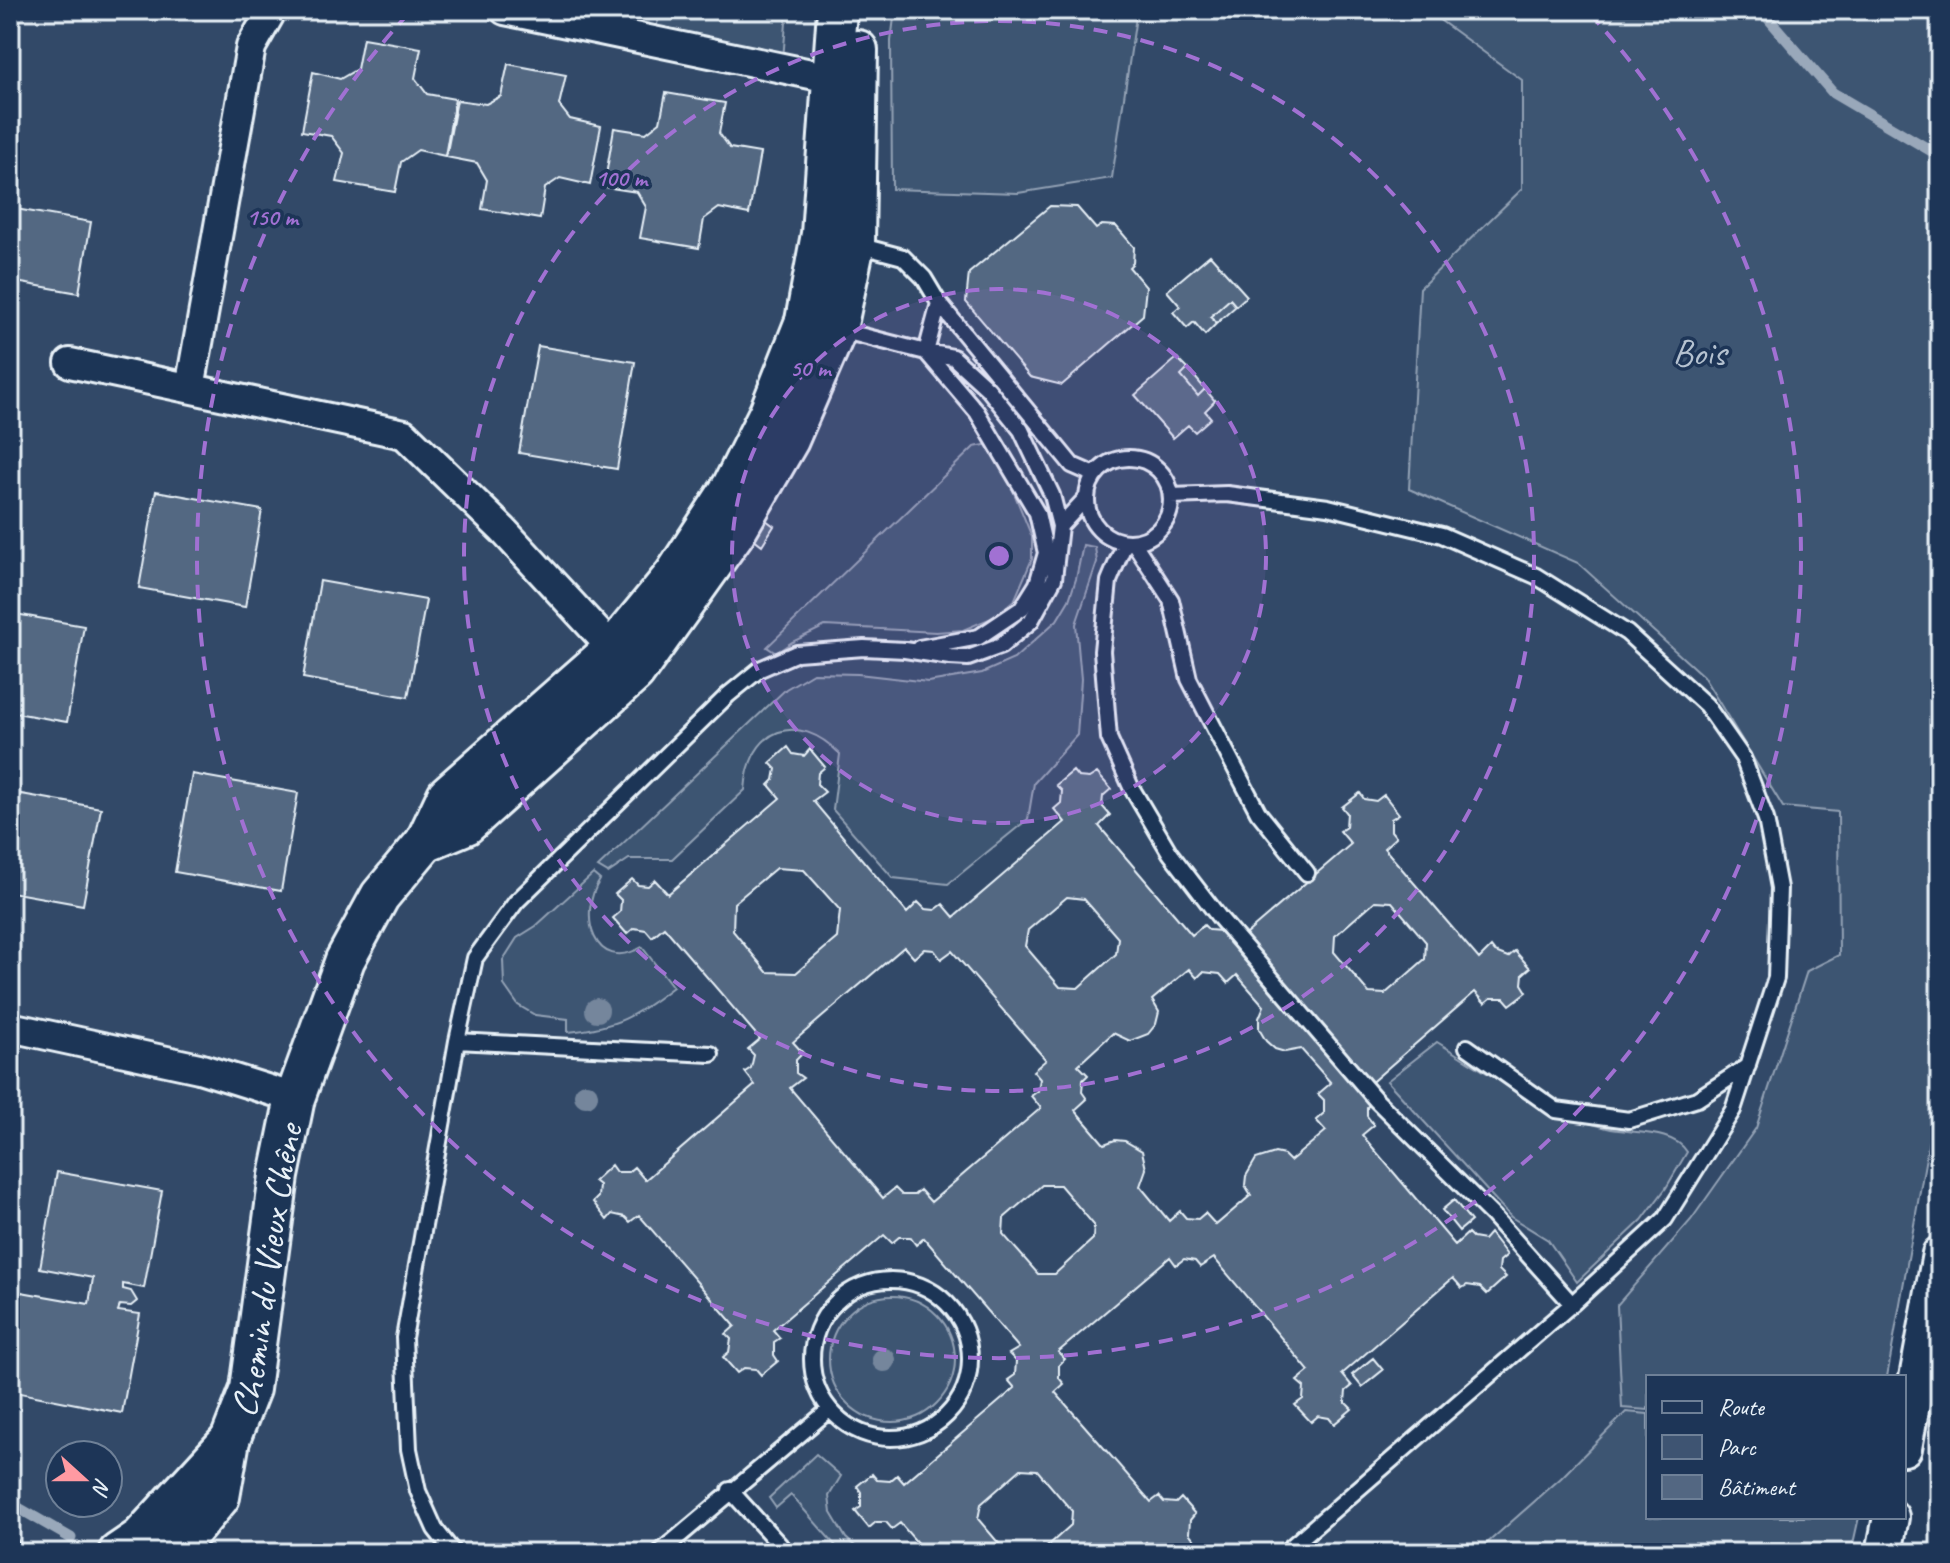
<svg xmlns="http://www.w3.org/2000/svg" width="1950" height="1563" viewBox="0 0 1950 1563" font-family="Caveat,sans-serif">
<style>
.built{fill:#334a68;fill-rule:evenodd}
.green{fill:#3e5472;stroke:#93a2b5;stroke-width:2}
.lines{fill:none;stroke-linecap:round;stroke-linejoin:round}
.stream{stroke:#99a8ba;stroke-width:11}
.building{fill:#536782;stroke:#e8f1f8;stroke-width:2;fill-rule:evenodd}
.service-casing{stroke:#e8f1f8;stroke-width:20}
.minor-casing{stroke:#e8f1f8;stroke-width:34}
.tertiary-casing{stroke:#e8f1f8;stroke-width:40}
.secondary-casing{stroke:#e8f1f8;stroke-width:44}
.service{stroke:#1d3557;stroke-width:14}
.minor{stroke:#1d3557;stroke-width:28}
.tertiary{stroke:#1d3557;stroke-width:34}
.secondary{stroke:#1d3557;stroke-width:38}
.tree{fill:#74869c}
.ring{fill:none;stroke:#a171d3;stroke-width:4;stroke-dasharray:14 10}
.labels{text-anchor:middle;stroke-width:7;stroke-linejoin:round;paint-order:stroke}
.park-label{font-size:38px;fill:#b5c2d0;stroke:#1d3557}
.street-label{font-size:38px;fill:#e8f1f8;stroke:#1d3557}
.centre{fill:#a171d3;stroke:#1d3557;stroke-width:4}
.ring-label{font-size:24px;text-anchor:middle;font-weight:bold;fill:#a171d3;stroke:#1d3557;stroke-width:7;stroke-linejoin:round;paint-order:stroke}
</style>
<rect width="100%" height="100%" fill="#253d5d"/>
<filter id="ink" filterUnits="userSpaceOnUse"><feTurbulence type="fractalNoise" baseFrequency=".0125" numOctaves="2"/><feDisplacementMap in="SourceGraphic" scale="16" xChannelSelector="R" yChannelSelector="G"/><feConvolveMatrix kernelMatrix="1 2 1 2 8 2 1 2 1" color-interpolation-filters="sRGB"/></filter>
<g filter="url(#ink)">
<!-- built -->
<path class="built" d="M10,10h1930v957l-292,410v140l194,36h-1832zM60,1455h48v48h-48z"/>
<!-- green -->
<path class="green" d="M663,10h124l-4,50 -132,-23z
M895,10h242l-25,168 -94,15 -126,-4 -1,-148z
M1426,10h514v1068l-53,299h-239v33l-26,-2 -5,-103 74,-85 65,-92 51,-157 32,-16 -1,-143 -55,-5 -80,-131 -125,-113 -169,-74 11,-201 102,-99v-109z
M990,444l18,34 24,59v22l-17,40 -21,18 -31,13 -27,2 -111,-6 -33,16 -16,11 -9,-6 207,-200z
M1083,545l12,2 2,15 -21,62 5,55 -4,56 -43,48 -6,36 -80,65 -55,-6 -60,-68 7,-56c-43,-44 -91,-26 -95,36l-73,69h-43l-21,14 -10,-6 188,-178 27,-16 45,1 70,8 54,-9 32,-14 43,-39 12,-20 7,-21z
M593,874l7,6c-23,34 -6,95 42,67l31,40c-39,30 -55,40 -105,45v-13l-33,-4 -17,-10 -14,-20 -1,-25 14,-22 19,-12z
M1437,1042c54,33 107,71 170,86 23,6 67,1 80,24l-21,36 -24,32 -65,62 -29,-42 -37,-23 -124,-136z
M829 1359a63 63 0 1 1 126 0a63 63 0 1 1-126 0Z
M1626,1412l22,2v103h211l-8,36h-375l85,-75z
M816,1454l25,22 -12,20 2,17 15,25 11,10 25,5h-40l-51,-58 -15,13 -7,-10z"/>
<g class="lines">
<!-- stream -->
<path class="stream" d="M1761,10l72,83 107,63
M10,1503l61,35"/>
</g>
<!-- building -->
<path class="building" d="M363,38l58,10 -6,30 12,16 28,5 -10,57 -27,-6 -17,12 -6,30 -58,-10 7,-29 -13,-17 -29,-5 11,-59 27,7 17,-10z
M508,64l58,11 -7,30 11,14 31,7 -11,59 -30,-7 -15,10 -5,31 -58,-10 5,-29 -10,-17 -31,-6 11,-57 29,4 15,-8z
M666,93l59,10 -6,30 11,15 30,5 -11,61 -30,-6 -15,11 -5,29 -59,-10 6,-31 -9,-15 -33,-5 10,-59 32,5 14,-11z
M1050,206l27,1 19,22 6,-4 14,1 18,21 -1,16 -4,4 17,20 -3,28 -81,70 -32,-8 -64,-75 3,-29z
M10,208l81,14 -12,71 -69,-12z
M1210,255l37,41 -11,10 -6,-7 -20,18 7,6 -12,12 -11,-13 -7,6 -14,-16 7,-6 -13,-15z
M1230,299l6,7 -19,17 -7,-6z
M538,346l97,16 -18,107 -98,-16z
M1177,358l11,11 -7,7 17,20 7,-7 10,12 -10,10 6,7 -16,14 -7,-7 -15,13 -38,-43z
M1188,369l17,20 -7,7 -17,-20z
M156,491l106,19 -17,97 -106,-19z
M766,520l8,6 -12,19 -9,-7z
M320,581l106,19 -18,97 -105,-19z
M10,613l74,13 -17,96 -57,-10z
M788,747l5,7 11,2 6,-7 15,18 -7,6 -1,11 8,8 -12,9 94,112 11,-11 7,7 10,1 8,-6 11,13 111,-95 -11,-13 7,-6 1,-12 -6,-6 17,-14 5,6 11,1 8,-5 14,16 -8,7 -1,10 8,9 -11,11 93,109 12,-10 5,5 12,1 7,-4 11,13 112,-96 -11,-13 6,-4 1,-14 -5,-6 18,-14 4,6 12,2 8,-6 15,19 -8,5v12l5,6 -12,11 95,111 12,-12 4,5 13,5 7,-6 15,17 -7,6 -1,10 5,8 -17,13 -6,-7h-13l-6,5 -10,-11 -109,95 10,13 -9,7v9l7,9 -12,10 93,110 13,-12 5,5 11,2 6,-7 17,22 -7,6 -1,9 7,7 -19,17 -7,-7 -13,-2 -5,3 -9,-10 -111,96 10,12 -6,5 -1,11 7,7 -18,15 -5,-6 -11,-2 -7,6 -16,-17 8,-6 1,-12 -7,-6 12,-10 -95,-113 -14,9 -5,-6 -11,-2 -8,6 -6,-8 -112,95 7,7 -6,6v13l5,6 -9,8 96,110 8,-6 5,6 12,1 5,-5 14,16 -5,6 -1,13 5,6 -16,14 -6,-8h-11l-8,6 -7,-9 -12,11h-94l31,-28 1,-14 -35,-41 -16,-1 -40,35 -3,15 29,34h-81l-26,-30 -8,6 -6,-7h-10l-7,6 -14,-17 6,-4v-15l-4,-6 15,-12 5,6 13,1 7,-6 7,8 111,-95 -7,-8 7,-5 1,-14 -7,-7 10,-6 -95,-110 -8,7 -6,-8h-11l-7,6 -8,-8 -111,95 7,8 -6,4v13l4,6 -17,14 -5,-6 -12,-1 -7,5 -14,-16 6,-5 2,-13 -5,-5 9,-8 -96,-111 -9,7 -5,-5 -13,-3 -5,6 -14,-18 5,-5 1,-12 -5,-4 17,-16 5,7h12l6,-5 11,13 110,-95 -10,-13 6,-4 3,-13 -6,-6 12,-10 -96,-112 -12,10 -6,-7 -12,-2 -7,6 -14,-16 7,-6 1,-12 -6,-6 17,-15 6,6 10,1 7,-6 13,14 112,-96 -11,-13 5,-5 2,-11 -6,-6zM776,868l28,2 36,40 -3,28 -41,35 -29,-1 -34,-41 1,-28zM1067,897l17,2 34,39 -2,16 -38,34 -18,-1 -35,-41 3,-16zM1375,901l17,1 34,40 -1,17 -40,35 -16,-1 -35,-41 1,-16zM904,947l10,11 10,-9 10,1 7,9 11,-8 94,109 -13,11 7,8 -2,12 -7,5 10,12 -110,94 -11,-12 -6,5h-12l-7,-7 -12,10 -93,-110 13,-10 -7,-5v-13l7,-7 -10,-11zM1189,969l8,9 6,-6 17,2 8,9 9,-8 27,31 -5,12v11l7,12 9,8 10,3 16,-3 30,34 -13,11 6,6v13l-8,7 10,11 -36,30 -6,-6 -9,-2 -19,6 -10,17 -1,9 6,10 -35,30 -11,-12 -7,6 -12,-1 -6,-7 -11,10 -29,-35 6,-17 -4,-18 -17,-10 -10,-1 -11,4 -29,-34 12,-11 -5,-7 1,-12 5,-5 -10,-10 35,-32 17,8 18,-7 8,-10 3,-12 -7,-12zM1042,1185h18l34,40 -1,14 -38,35h-17l-35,-40 1,-16z
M192,774l106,19 -17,98 -106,-19z
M10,792l91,16 -18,97 -73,-13z
M57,1172l105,19 -18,97 -21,-4v5l8,2 6,10 -6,5 -11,-1 -2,6 22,3 -18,99 -112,-22v-101l79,14 4,-26 -53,-10z
M1454,1200l17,21 -12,10 -17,-21z
M1373,1358l10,12 -21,17 -10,-12z"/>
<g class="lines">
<!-- service casing -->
<g class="service-casing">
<path id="service" d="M854,244l49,13 21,21 15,25 133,162 23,10
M939,303l-13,49 27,5 35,32 33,41 31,65 8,31
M836,329l90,23 51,60 60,101 9,40 -9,31 -15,24 -43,29 -60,11
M1087 500a42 42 0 1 1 84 0a42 42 0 1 1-84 0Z
M1171,496l56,-2 101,13 114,28 94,41 91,57 79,72 37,53 23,61 13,69 -3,90 -43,132 -68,109 -93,85 -288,249
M1125,543l-16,38 -7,70 7,87 22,49 39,66 49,64 157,183 117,116 79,88
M1134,543l37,57 18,79 37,72 32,61 49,61
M457,1041l254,13
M1467,1047l89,63 73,10 68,-21 51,-33
M812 1359a79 79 0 1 1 158 0a79 79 0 1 1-158 0Z
M730,1490l57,63
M10,1547l1,-1
M454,1553l-19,-24 -17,-38 -9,-42 -5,-111 53,-297 18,-83 41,-56 212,-207 32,-26 37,-16 67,-5 41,2 45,7 18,1 33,-12 30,-25 23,-42 6,-53 26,-28
M659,1553l170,-143"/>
</g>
<!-- minor casing -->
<g class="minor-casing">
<path id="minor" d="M505,10l344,72
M70,363l334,71 99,96 121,131
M190,388l61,-341 21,-37
M10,1027l189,41 96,30"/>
</g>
<!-- tertiary casing -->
<g class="tertiary-casing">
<path id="tertiary" d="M1904,1448l36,-194
M1884,1553l7,-36"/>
</g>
<!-- secondary casing -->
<g class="secondary-casing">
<g id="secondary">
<path d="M425,842l41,-17 169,-152 100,-140 54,-93 48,-111 18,-85 3,-194"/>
<path d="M118,1553l22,-15 90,-98"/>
<path id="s1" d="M173,1553l47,-56 10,-57 20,-51 29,-213 16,-78 50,-138 35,-64 45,-54 22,-47 166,-146 61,-74 58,-89 37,-74 36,-91 16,-87 16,-224"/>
</g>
</g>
<!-- service -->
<use href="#service" class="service"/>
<!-- minor -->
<use href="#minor" class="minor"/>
<!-- tertiary -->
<use href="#tertiary" class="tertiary"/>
<!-- secondary -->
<use href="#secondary" class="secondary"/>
</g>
<!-- trees -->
<g class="tree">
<circle cx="597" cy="1010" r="12"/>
<circle cx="586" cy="1095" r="12"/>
<circle cx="884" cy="1360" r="12"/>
</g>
</g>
<!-- distance rings -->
<circle cx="999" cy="556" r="267" fill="#a171d3" fill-opacity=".12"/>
<g class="ring">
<circle cx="999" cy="556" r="267"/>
<circle cx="999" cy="556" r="535"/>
<path d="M1590 14A802 802 0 1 1 408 14"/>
</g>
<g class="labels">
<!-- park labels -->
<g class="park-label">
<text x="1699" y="365">Bois</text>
</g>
<!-- street labels -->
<g class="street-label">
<text dy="13" stroke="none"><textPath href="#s1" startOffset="306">Chemin du Vieux Chêne</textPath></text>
</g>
</g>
<circle cx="999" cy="556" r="12" class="centre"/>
<g class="ring-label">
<text x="621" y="186">100 m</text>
<text x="272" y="225">150 m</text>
<text x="810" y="376">50 m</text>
</g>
<!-- margin -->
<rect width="1950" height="1563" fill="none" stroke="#1d3557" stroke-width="40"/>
<rect x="20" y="20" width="1910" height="1523" fill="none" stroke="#e8f1f8" stroke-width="3" filter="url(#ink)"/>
<!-- legend -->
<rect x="1646" y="1375" width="260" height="144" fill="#1d3557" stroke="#6e8097" stroke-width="2"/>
<rect x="1662" y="1401" width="40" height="12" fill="#1d3557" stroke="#6e8097" stroke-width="2"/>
<text x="1718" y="1415" font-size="24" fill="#e8f1f8">Route</text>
<rect x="1662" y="1435" width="40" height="24" fill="#3e5472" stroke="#6e8097" stroke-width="2"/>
<text x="1718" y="1455" font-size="24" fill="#e8f1f8">Parc</text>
<rect x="1662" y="1475" width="40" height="24" fill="#536782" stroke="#6e8097" stroke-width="2"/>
<text x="1718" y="1495" font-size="24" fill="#e8f1f8">Bâtiment</text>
<!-- north arrow -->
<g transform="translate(84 1479) rotate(111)"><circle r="38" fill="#1d3557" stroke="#6e8097" stroke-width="2"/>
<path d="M0-6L14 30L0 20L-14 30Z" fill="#ff9aa2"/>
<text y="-12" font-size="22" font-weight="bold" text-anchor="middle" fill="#e8f1f8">N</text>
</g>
</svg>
